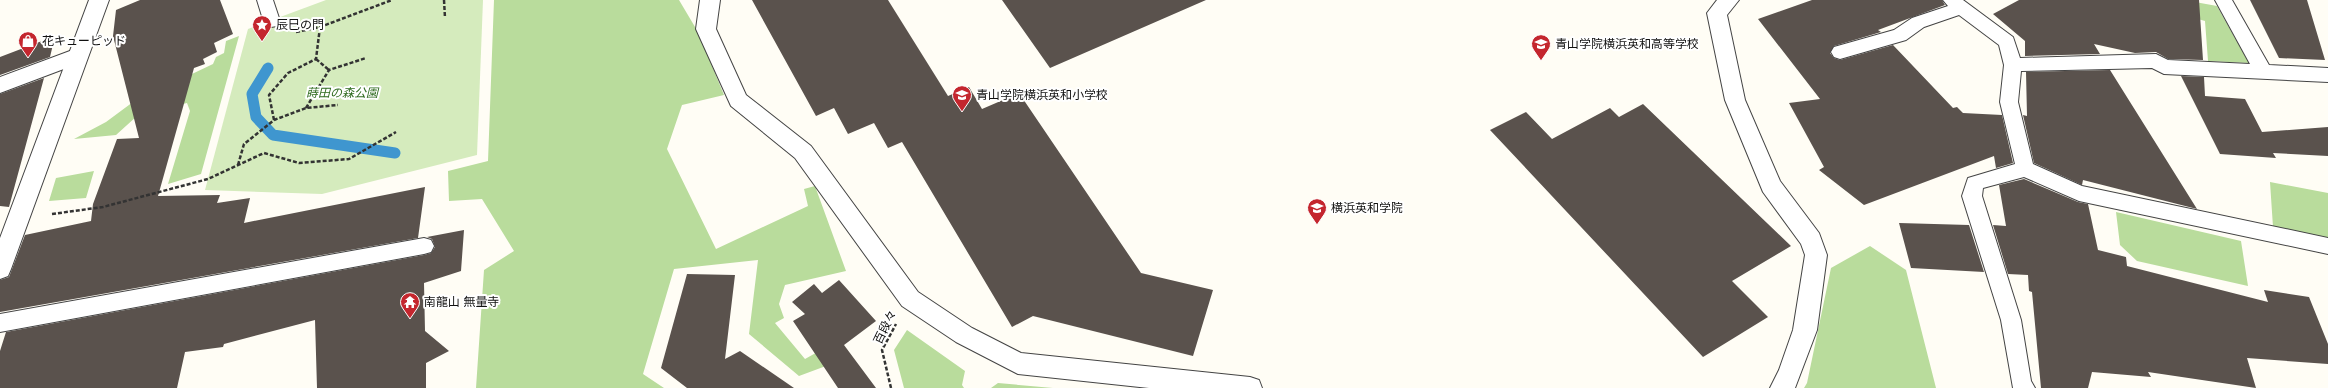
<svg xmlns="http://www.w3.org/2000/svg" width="2328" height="388" viewBox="0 0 2328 388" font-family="'Libre Baskerville','Noto Sans JP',serif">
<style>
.green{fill:#d5ebbd}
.forest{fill:#b9dc9c}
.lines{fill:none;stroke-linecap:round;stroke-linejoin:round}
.stream{stroke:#3f96cf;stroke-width:11}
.building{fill:#5a524d}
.service-casing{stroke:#444;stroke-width:2}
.pedestrian-casing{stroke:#444;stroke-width:2}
.minor-casing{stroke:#444;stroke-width:2}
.path{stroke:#333;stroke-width:2.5;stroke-dasharray:4 2;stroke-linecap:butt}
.service{fill:#fff;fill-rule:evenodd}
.pedestrian{fill:#fff;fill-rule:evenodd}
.minor{fill:#fff;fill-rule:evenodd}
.labels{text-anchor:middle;stroke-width:4;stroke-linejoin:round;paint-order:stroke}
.poi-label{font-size:12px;fill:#111;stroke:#fff;text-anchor:start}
.park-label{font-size:12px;font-style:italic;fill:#2f6b1f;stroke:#fff}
.street-label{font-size:12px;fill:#111;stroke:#fff}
</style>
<rect width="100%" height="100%" fill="#fffdf5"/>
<!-- green -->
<path class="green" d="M326,0h157l-6,155 -155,39 -117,-4 43,-161z"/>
<!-- forest -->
<path class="forest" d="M494,0h185l19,32 26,63 -42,10 -15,44 49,100 92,-43 -4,-17 11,-3 31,85 -61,14 -6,19 5,14 -9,5 30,36 16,-9 13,13 -35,13 -50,-42 9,-74 -84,9 -31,105 21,14h-188l8,-118 30,-19 -32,-52 -33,2 -1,-30 40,-10z
M2184,0l33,6 32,57 -41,-2 -3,-40 -63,-18z
M239,36l-38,138 -33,10 22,-73 -3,-8 -50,13 -21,19 -42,4 32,-17 27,-20 80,-38 3,-7 8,-4 2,-12z
M94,171l-8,27 -37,3 7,-23z
M2270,182l58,11v46l-55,-12z
M2116,212l125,29 7,45 -111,-25 -17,-16z
M1870,246l36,24 30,118h-132l3,-5 24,-115z
M907,330l58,41 -3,14 2,3h-60l-10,-38z
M998,383l55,5h-62z"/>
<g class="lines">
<!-- stream -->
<path class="stream" d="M268,68l-16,26 4,23 17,18 122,18"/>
</g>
<!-- building -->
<path class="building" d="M140,0h80l13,34 -19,9 3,9 -14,7 2,5 -11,4 -36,128 62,-1 -3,8 33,-5 -6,25 181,-36 -7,51 -418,74v-32l9,-3 16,-42 66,-14 2,-17 24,-65 22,-1 -26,-102 3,-26z
M752,0h136l60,96 21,-9 13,22 37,-16 122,180 72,17 -20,66 -160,-40 -21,11 -110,-185 -14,6 -14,-25 -26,11 -14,-26 -18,8z
M1002,0h204l-156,68z
M1812,0h130l3,5 -67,25 3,2 -47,14 -4,7 4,5 6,2 53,-15 60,63 4,-1 6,6 39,2 11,48 -17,5 -2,-12 -130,49 -45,-35 5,-3 -35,-64 31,-4 -62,-80z
M2019,0h180l4,60 -35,-1 -12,-7 -21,1 -41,-9 6,10 -75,2v-15l-32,-27z
M2250,0h57l18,60 -46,-2z
M55,36l-5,21 -50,18v-18z
M2110,70l87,139 -114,-29 -1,5 -48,-22 -11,-48 4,1 -1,-44z
M2181,76l23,1 1,19 40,3 17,33 66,-5v29l-55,-3 3,5 -56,-4z
M44,78l-35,129 -9,-1v-112z
M1643,104l148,142 -59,35 36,36 -65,40 -213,-227 36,-18 26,27 58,-31 9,9z
M2024,179l54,23 10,2 10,46 28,7 1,9 141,36 -4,-12 45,7 19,47v20l-81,-6 9,30 -108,-16 3,5 -59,-5 -4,16h-47l-9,-96 -3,-1 -1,-16 -20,-1 -15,-49 13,1 -7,-41z
M1899,223l70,2 15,47 -73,-4z
M464,230l-3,41 -37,12 1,48 24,20 -23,12v25h-109l-2,-68 -91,24 -1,3 -38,5 -8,36h-177v-37l6,-19 418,-77 7,-2 4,-6 -3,-8 -5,-2z
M687,274l48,1 -10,84 15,-8 54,37h-107l-26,-20z
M839,280l37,41 -32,24 32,43h-38l-45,-67 12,-7 -13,-12 22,-18 8,9z"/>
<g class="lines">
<!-- service casing -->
<g class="service-casing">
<path id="service" d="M257,0h16l7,21 -3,5 -6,1 -6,-1z
M1943,0h20l50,37 7,21 136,-4 12,6 82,4 -35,-64h17l37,65 59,3v14l-164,-8 -12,-6 -131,3 -3,31 15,62 49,22 246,52v16l-249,-53 -55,-24 -41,11 -1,8 39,124 10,61 4,7h-22l-12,-68 -39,-124 6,-18 47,-14 -15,-62 4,-37 -5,-20 -40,-30 -35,12 -18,13 -66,19 -6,-2 -3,-5 3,-5 60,-17 18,-12 36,-12z
M424,238l7,2 3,6 -3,6 -7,2 -424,78v-18z"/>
</g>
<!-- pedestrian casing -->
<g class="pedestrian-casing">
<path id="pedestrian" d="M78,48l7,3 3,5 -3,5 -85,32v-16z"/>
</g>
<!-- minor casing -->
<g class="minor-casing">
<path id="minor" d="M89,0h20l-98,269 -3,7 -8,3v-41z
M700,0h20l-4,29 30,66 65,51 107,146 54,36 49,25 229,24 9,3 3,8h-113l-131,-14 -62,-32 -54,-36 -107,-148 -64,-52 -35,-77z
M1717,0h22l-12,15 18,85 35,81 39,52 8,22 -10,75 -22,58h-25l9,-18 14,-40 12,-75 -4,-11 -38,-52 -38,-92 -18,-87z"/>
</g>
<!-- path -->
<path class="path" d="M444,0l1,18
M296,32l24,-5 72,-27
M316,59l13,11
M306,108l23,-38 37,-12
M274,120l-5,-25 19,-22 28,-14 4,-32
M238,165l6,-21 30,-24 32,-12 32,-3
M52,214l51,-7 105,-28 56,-26 35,10 50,-4 47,-27
M891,388l-9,-38 14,-26"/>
<!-- service -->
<use href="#service" class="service"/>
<!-- pedestrian -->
<use href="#pedestrian" class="pedestrian"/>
<!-- minor -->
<use href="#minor" class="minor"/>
</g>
<!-- icons -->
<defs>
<g id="sight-pin" transform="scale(1)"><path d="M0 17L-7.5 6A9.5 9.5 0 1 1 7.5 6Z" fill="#c4262e" stroke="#fff"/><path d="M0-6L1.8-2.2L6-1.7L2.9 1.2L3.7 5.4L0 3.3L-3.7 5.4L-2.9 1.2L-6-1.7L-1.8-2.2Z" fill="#fff"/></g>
<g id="shop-pin" transform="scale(1)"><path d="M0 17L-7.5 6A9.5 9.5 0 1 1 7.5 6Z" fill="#c4262e" stroke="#fff"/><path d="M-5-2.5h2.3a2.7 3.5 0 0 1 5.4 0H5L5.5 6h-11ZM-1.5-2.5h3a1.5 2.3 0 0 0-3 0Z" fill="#fff"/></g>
<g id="school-pin" transform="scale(1)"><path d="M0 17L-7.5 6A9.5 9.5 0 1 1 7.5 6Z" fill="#c4262e" stroke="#fff"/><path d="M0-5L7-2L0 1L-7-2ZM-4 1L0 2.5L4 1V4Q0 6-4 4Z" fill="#fff"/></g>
<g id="temple-pin" transform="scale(1)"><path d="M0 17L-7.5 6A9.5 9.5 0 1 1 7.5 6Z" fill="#c4262e" stroke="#fff"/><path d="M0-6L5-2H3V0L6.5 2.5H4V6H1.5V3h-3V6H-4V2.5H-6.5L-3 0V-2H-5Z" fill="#fff"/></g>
</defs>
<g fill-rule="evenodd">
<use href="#sight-pin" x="262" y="25"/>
<use href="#shop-pin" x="28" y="41"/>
<use href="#school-pin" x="1541" y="44"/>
<use href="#school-pin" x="962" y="95"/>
<use href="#school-pin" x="1317" y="208"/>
<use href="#temple-pin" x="410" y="302"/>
</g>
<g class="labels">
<!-- poi labels -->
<g class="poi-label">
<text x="276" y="29">辰巳の門</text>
<text x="42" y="45">花キューピッド</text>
<text x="1555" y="48">青山学院横浜英和高等学校</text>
<text x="976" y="99">青山学院横浜英和小学校</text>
<text x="1331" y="212">横浜英和学院</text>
<text x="424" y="306">南龍山 無量寺</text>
</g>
<!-- park labels -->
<g class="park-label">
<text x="342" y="97">蒔田の森公園</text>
</g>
<!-- street labels -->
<g class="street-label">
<text transform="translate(885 327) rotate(-64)" y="4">百段々</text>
</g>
</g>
</svg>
